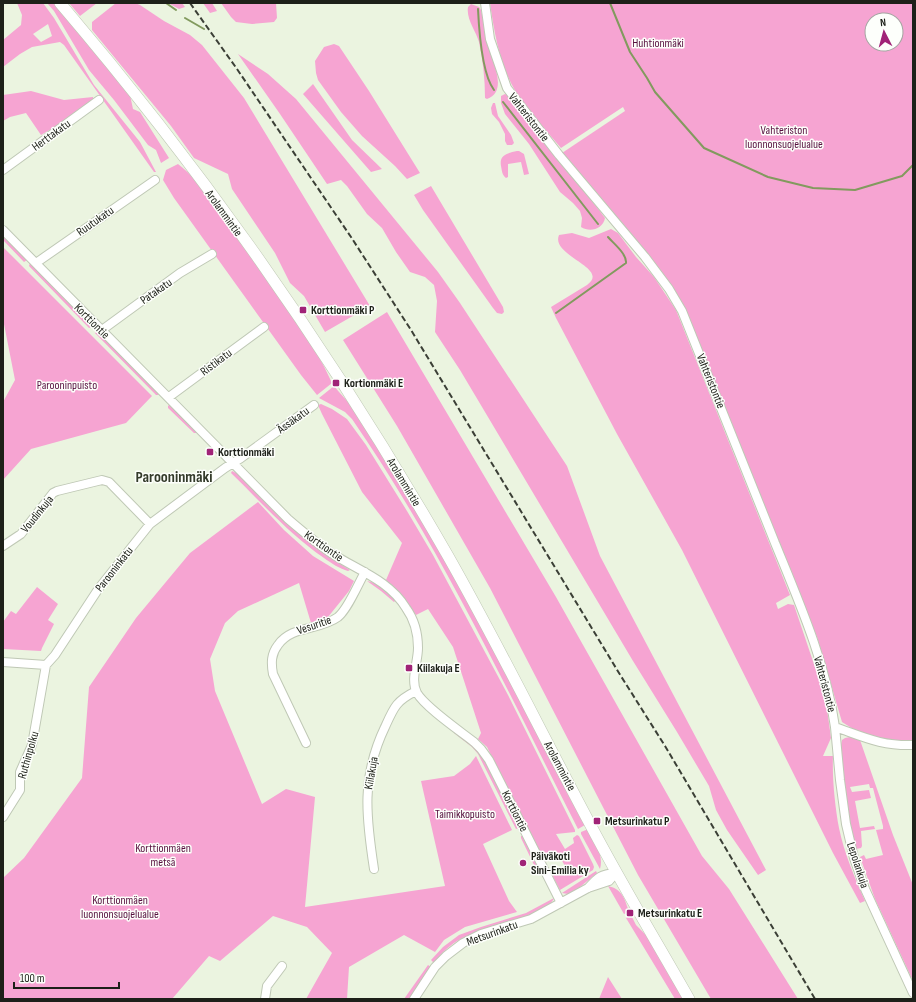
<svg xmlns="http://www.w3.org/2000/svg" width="916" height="1002" viewBox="0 0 916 1002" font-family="'Sofia Sans Condensed',sans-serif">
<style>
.green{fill:#f6a4d2;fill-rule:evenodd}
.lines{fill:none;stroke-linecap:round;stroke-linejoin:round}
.stream{stroke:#829a5e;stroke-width:2}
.street-casing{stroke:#bfc8b5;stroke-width:10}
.secondary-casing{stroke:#bfc8b5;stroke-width:12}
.street{stroke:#fff;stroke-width:8}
.secondary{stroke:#fff;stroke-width:11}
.rail{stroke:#3b3f36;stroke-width:2;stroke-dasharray:6 3;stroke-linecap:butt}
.poi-dot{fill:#a02377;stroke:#fdfffb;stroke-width:1.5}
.labels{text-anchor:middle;stroke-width:3;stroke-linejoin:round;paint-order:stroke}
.park-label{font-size:12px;fill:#57103f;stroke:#fdfffb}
.street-label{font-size:12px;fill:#1d2019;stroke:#fdfffb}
.poi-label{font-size:12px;font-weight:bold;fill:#1d2019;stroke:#fdfffb;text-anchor:start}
.district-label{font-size:16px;font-weight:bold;fill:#343b2b;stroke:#fdfffb}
</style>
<rect width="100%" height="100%" fill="#ebf4e0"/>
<!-- green -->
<path class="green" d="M17,3h26l11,15 40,67 46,57 16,30h-2l-90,-127 -4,-3 -28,5 -12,7 -17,13v-27l18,-15 1,-10zM48,24l4,12 -11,6 -8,-8z
M47,3h8l75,92 3,14 7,3 29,46 -8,5 -5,-13 -8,-5 -34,-45 -25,-30 -35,-59z
M69,3h28l-17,13z
M116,3h19l5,2 24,16 26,14 12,10 42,53 126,208 -45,26 -21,-36 -14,-13 -15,-30 -43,-64 -4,-15 -34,-16 -23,-32 -79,-96v-8z
M168,3h14l3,4 -6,2z
M203,3h9l5,8 -7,2z
M221,3h55l1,15 -3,4 -22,2 -16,-2 -5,-5z
M490,3h423v739l-13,1 -39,-9 -19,-12 -25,-85 -135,-332 -120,-152 63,-42 -2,-4 -62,41c-13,-15 -27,-31 -39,-47 -21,-28 -27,-64 -32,-98zM872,20h24v24h-24z
M471,4l8,3 2,3c3,10 3,21 6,31 3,16 23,50 0,58l-2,-1c0,-19 -2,-37 -6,-56 -3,-11 -13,-23 -11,-35z
M334,44l5,2 30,45 51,82 -13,6 -12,-13 -33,-30 -21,-24 -23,-32 -2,-7 -1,-12 9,-14z
M238,54l30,20 28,25 142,173 22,31 107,163 33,90 166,314 -8,5 -31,-45 -11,-20 -7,-24 -32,-54 -44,-71 -173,-291 -25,-38 2,-31 -3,-16 -9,-8 -15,-5 -14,-20 -14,-24 -15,-14 -20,-28 -6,-6 -14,4 -47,-70z
M313,84l39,56 30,29 -11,3 -68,-78z
M31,91l33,9 29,-3v2l-28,22 -24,14 -15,-22 -16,4 -7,4v-26z
M505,94l3,1 13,18 78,97 6,8c-2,11 -15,15 -24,9l1,-9 -2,-7 -7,-8 -13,-11 -31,-48 -24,-30 -4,-11v-7z
M493,103h2l3,13 13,19 3,8 -2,2h-5l-2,-4v-7l-6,-12 -7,-8 -1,-6z
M517,151h2l5,3 5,20 -5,1 -3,-13 -13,2v13l-2,1c-4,-3 -4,-7 -5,-12 -2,-11 6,-13 16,-15z
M178,164c25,19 44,52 63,78 32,45 68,90 91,141l-15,12 -16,-20 -127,-177 -11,-18 3,-10z
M431,186l72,121 1,5 -2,2 -5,-1 -4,-5 -70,-98 -9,-15z
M611,229l7,4 18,24 18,20 22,33 114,285 -14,8 2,6 10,-5 6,1 27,80 6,24 4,29 -8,18h10c-1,21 2,51 6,72 5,25 16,50 26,73l-5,2 -27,-50 -151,-303 -65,-116 -61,-116 -5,-11 36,-22c24,-17 -37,-29 -28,-50l13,-2 17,5z
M3,236l24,24 -3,2 -21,-22z
M3,247l149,149 -26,27 -95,26 -28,31v-78l12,-22 -12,-61z
M30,263l63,63 -1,1 -3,1 -60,-62z
M387,312l169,285 146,259 27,33 69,110h-87l-73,-124 -148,-287 -93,-162 -54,-86z
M96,329l63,64 -1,2h-2l-61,-62z
M334,386c6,8 14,15 20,23 87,133 158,276 231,416l-7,4c-71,-139 -137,-281 -226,-410l-7,-7 -26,-14z
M170,404l27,27 -1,2h-2l-26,-25v-2z
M321,404l11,5 15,10 19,26 41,66 26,44 75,140 67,135v2l-19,2 9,15 9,-6 -1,-5 4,-3 2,1 14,28 1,3 -1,3 -33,20 -9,-17 14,-7 -4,-7 -8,-1 -8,4 -53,-105 -5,-10 -9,-8 3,-6 -28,-86 -25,-38 -12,6 -18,-24 -12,-11 16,-37 -40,-51 -40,-78 -4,-9z
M232,471l6,3c36,37 66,69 112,96l-2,1c-8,-2 -17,-8 -24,-13 -35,-24 -63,-56 -93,-85z
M258,502l26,28 29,26 41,25 -5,10 -21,26 -17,6 -12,-40 -61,28 -13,12 -15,36 5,32 47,113 24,-15 29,8 -10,110 140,-21 -24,-105 33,-5 16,-12 6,-8 36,74 -29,14 26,57 8,11 -52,15 -21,13 -9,12 -31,-17 -55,32 -2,32h-41l26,-46 -25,-26 -34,-11 -53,45 -11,-5 -37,43h-169v-121l21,-20 58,-80 7,-91 47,-69 54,-65z
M367,581c11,2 21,12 29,19l-2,2 -13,-11z
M37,587l21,17 -10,16 6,4 -12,24 -1,3 -38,-2v-27l8,-11 5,3z
M455,731l22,18 6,9 36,70 -3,1 -38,-75 -6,-7 -18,-14z
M850,737l10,3 33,95 20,50v96l-38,-82 -15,-42 4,-2 2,4 17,-4 -7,-25 7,-1v-3l-10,-38h-3l-1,-4 -19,3 2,5 17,-2 2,8 -16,3 5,27 14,-2 1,3 -14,2 1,15 -1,2 -5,1c-7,-25 -10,-49 -13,-74 -1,-11 -4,-24 -1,-35l3,-2z
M586,830h2c7,13 16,25 12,39l-19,-35v-2z
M521,836h2l15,29 -3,2 -14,-29z
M596,871l1,2 -17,14 -12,7 -6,-1z
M608,886c15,3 17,14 21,26l-5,2z
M554,898c-6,18 -74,31 -92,40 -11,6 -21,15 -28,25l-3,-3 12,-13 16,-12 22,-8 45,-14z
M631,915l5,10 12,12 36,62h-9l-49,-81z
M428,965l3,2 -22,32h-5z
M608,977l14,22h-23z"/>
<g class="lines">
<!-- stream -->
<path class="stream" d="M166,3l10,7
M610,3l20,49 17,26 8,14 49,56 64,29 45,11 42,2 47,-14 11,-11
M478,9c1,21 4,65 16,81
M185,18l19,11
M503,102l95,122
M556,313l70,-50c1,-9 -12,-19 -18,-26"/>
<!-- street casing -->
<g class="street-casing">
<path id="street" d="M485,3l5,36 17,49 52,67 86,102 24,32 13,22c31,78 62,155 93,232 24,59 51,120 60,184 29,10 46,19 78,18
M3,170l96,-70
M3,230l285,289c14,12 28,24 43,34 26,17 58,27 75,55 8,11 12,26 12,40 0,14 -8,32 -1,45 8,14 43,38 57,49l7,7 8,11 72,143
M36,263l119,-83
M102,330l78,-57 32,-19
M169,397l95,-70
M3,546l18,-12 32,-41 4,-2 45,-11 7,2 41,42
M3,662l43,3 9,-10 44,-67 51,-64 75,-56 16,-10 73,-53
M835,727l5,53 6,44 8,34 11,31 48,104
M306,743l-33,-69c-2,-11 -2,-20 5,-29 14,-20 41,-14 60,-28 10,-8 20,-33 27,-45
M3,817l17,-27v-18l12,-27 14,-80
M374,869c-8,-52 -13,-92 11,-142 9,-20 11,-26 31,-36
M588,888c10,-11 13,-14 28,-15
M265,999l2,-13 15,-20
M414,999l21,-32 11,-11 17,-13 18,-9 50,-15 57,-31 21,-7 7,-8"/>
</g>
<!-- secondary casing -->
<g class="secondary-casing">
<path id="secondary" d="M60,3c146,171 276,358 388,553 50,88 94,178 142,268 31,59 66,117 99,175"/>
</g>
<!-- street -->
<use href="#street" class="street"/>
<!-- secondary -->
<use href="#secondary" class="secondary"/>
<!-- rail -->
<path class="rail" d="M190,3l47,66 114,168 60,93 208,343 46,73 150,253"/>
</g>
<!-- markers -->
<g class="poi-dot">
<rect x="299" y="306" width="8" height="8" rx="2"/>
<rect x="332" y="379" width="8" height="8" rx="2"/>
<rect x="206" y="448" width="8" height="8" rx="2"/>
<rect x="405" y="664" width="8" height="8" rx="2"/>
<rect x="593" y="817" width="8" height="8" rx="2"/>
<circle cx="523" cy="863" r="4"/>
<rect x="626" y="909" width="8" height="8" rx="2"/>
</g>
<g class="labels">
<!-- park labels -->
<g class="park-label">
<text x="658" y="47">Huhtionmäki</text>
<text x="784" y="134">Vahteriston<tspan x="784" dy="14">luonnonsuojelualue</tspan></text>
<text x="67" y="389">Parooninpuisto</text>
<text x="465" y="818">Taimikkopuisto</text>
<text x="163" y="852">Korttionmäen<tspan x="163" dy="14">metsä</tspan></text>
<text x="120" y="904">Korttionmäen<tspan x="120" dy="14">luonnonsuojelualue</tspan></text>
</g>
<!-- street labels -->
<g class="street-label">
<text transform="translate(529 117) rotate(52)" y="4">Vahteristontie</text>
<text transform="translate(51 135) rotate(-36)" y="4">Herttakatu</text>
<text transform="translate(224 213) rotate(54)" y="4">Arolammintie</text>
<text transform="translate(95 221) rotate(-35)" y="4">Ruutukatu</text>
<text transform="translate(156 291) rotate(-35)" y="4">Patakatu</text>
<text transform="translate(92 321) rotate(45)" y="4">Korttiontie</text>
<text transform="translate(216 362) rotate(-37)" y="4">Ristikatu</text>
<text transform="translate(711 381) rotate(68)" y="4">Vahteristontie</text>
<text transform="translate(293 420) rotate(-36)" y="4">Ässäkatu</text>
<text transform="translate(404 482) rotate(59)" y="4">Arolammintie</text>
<text transform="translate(37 514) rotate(-51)" y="4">Voudinkuja</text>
<text transform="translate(324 546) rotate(35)" y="4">Korttiontie</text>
<text transform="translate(114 569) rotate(-52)" y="4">Parooninkatu</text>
<text transform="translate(314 625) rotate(-19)" y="4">Vesuritie</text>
<text transform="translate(825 684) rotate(75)" y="4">Vahteristontie</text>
<text transform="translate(28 755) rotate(-74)" y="4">Ruthinpolku</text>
<text transform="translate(560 766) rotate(62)" y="4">Arolammintie</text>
<text transform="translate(371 773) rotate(-80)" y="4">Kiilakuja</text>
<text transform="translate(515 811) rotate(63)" y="4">Korttiontie</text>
<text transform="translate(858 865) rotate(72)" y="4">Lepolankuja</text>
<text transform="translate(492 933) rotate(-20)" y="4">Metsurinkatu</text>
</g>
<!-- poi labels -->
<g class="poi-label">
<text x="311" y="314">Korttionmäki P</text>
<text x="344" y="387">Kortionmäki E</text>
<text x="218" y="456">Korttionmäki</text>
<text x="417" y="672">Kiilakuja E</text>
<text x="605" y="825">Metsurinkatu P</text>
<text x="531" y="860">Päiväkoti<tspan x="531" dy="14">Sini-Emilia ky</tspan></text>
<text x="638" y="917">Metsurinkatu E</text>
</g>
<!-- district labels -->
<g class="district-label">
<text x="174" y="482">Parooninmäki</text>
</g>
</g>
<!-- border -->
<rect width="916" height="1002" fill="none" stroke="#1d2019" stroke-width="8"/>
<!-- north arrow -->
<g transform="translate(884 32) rotate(354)"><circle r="19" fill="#fdfffb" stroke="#a3a6a1"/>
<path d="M0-3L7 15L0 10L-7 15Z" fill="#a02377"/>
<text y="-6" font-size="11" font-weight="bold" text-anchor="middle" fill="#1d2019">N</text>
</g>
<!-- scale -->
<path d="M14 982v6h105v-6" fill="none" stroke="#1d2019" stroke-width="2"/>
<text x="20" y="982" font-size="12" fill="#1d2019" stroke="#fdfffb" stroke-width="3" paint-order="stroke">100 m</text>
</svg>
